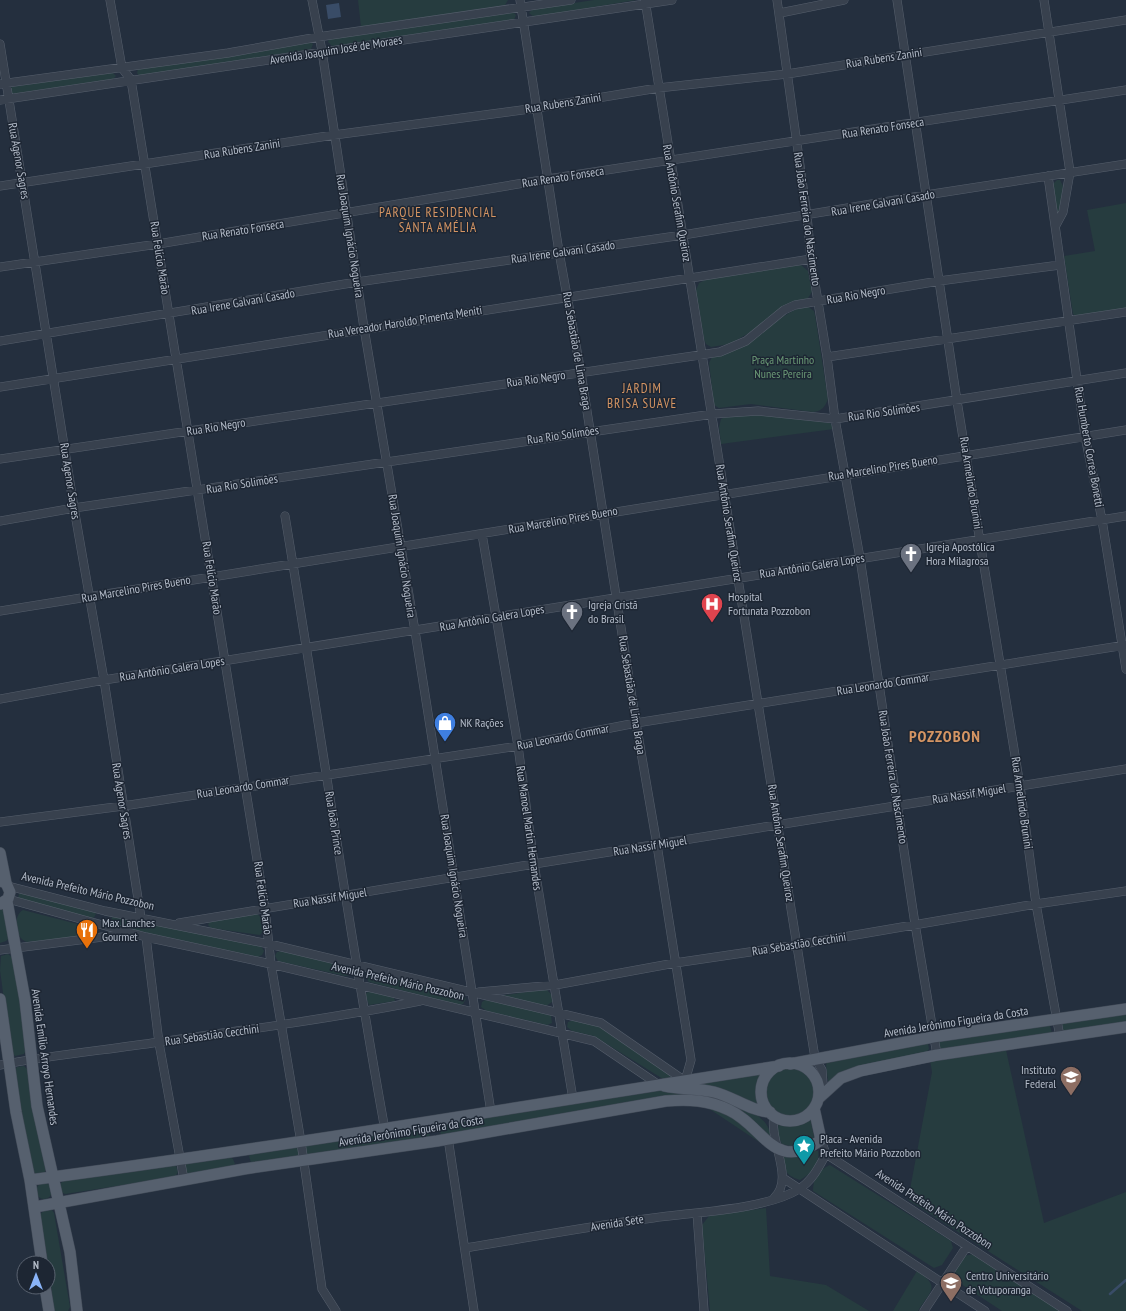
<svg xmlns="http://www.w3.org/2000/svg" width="1126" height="1311" viewBox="0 0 1126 1311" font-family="'PT Sans Narrow',sans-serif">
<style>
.green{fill:#263c3f}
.water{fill:#394c67}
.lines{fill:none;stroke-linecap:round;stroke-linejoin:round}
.stream{stroke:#394c67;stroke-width:2.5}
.minor-casing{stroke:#565f6c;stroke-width:9}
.major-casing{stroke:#414a57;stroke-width:12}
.minor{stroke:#38414e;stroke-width:8}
.major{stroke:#56606e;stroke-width:11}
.labels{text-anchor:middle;stroke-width:3;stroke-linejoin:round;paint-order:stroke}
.street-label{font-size:12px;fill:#b4bcc9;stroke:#1d2633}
.park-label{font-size:12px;fill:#6b9a76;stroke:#1d2633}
.poi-label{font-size:12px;fill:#b4bcc9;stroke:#1d2633;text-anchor:start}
.neighbourhood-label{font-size:13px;letter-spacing:1px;fill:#d59563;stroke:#1d2633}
.district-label{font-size:16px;font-weight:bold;letter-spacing:1px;fill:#d59563;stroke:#1d2633}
</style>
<rect width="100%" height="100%" fill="#242f3e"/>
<!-- green -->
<path class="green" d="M358,0h150l-3,5 -144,22z
M594,0h42l-102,17 -5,-4 4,-4z
M513,12l3,3 -2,5 -182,26 -4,-4 1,-3z
M310,42l3,2 -2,5 -172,27 -2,-3 1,-4z
M112,72l4,4 -3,3 -102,15 -1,-6 2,-1z
M1057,180h3l3,6 -3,25 -2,2h-2l-3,-29z
M1126,203v106l-50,7 -3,-2 -9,-58 31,-5 -8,-41z
M801,265l7,6 4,21 -4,6 -78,46 -19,3 -5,-3 -2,-5 -8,-49 3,-7 8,-4z
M807,306l7,5 1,4 13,84c-3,8 -6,12 -15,13l-62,-8 -32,4 -5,-3 -5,-42 3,-6c12,-4 25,-6 35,-13 21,-12 35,-33 60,-38z
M752,414l78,9 4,6 -113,15 -2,-17 2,-8 6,-3z
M21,892l74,20 1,2 -3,5 -75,-20 1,-5z
M4,908l5,30 -3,3 -6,2v-34z
M23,910l66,17 5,4 -5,5 -62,6c-12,-3 -15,-26 -4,-32z
M257,914l4,3 2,14 -3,4 -49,-7 -3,-3 2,-4z
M115,916l146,30 3,5 -2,4 -4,2 -142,-31 -5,-5 1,-4z
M282,951l65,15 4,5 -1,4 -5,1 -67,-15 -3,-5 2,-4z
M8,954l4,3 9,44 5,49 -2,4 -9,2 -4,-3 -11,-83 1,-14z
M368,972l94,21 4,6 -3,5 -3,1 -91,-23 -4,-5z
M546,989l6,6v7l-6,4 -47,-10z
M370,991l24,7 1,3 -26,4 -4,-11z
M485,1000l61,12 5,3 1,8 -5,2 -60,-14 -6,-4 1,-5z
M1126,1012v12l-58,9 -5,-3 -1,-6 5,-3z
M574,1020l30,8 69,49 -10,2 -69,-43 -22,-5 -5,-4 1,-5z
M1046,1024l4,2 2,7 -108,17 -5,-2v-6l3,-4z
M922,1042l6,2 1,5 -3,4 -96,29 -2,-1 -2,-16 1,-2z
M1006,1050l38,173 82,-31v119h-44l-174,-111 24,-128 -2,-12z
M24,1066l3,3 20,99 -3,5 -8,1 -4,-4 -18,-98 3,-5z
M766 1092a24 24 0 1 1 48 0a24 24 0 1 1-48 0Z
M764,1073l-6,14 2,15 -6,2 -71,-20z
M659,1088c29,4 111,12 112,51l-67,-40 -263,36 -2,-7 4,-4z
M702,1104l31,13 32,29z
M810,1117l4,20 -1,5 -14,6 -17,-4 -5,-10 2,-13c11,6 21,0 31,-4z
M424,1127l4,3 2,5 -4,5 -115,16 -5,-2 -1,-6 3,-5z
M293,1146l5,3 1,5 -3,4 -44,8 -3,-10 4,-4z
M813,1151h5c2,14 -7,23 -18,29 -15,-5 -15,-9 -18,-24l1,-1h20z
M228,1156l5,3 2,5 -3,4 -43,8 -3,-3 -1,-6 2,-5z
M170,1165l6,1 2,6 -3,5 -110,17 -4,-2 -1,-8 3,-3z
M830,1165l121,76 2,7 -11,17 -8,3 -121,-77c0,-12 5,-21 17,-26z
M36 1191a8 8 0 1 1 16 0a8 8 0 1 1-16 0Z
M766,1208l4,68 56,9 43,26h-159l-8,-86 7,-9z
M52,1210l2,3 16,94 -2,4h-13l-1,-2 -6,-46h-2l-7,-47 4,-5z
M974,1254l87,57h-59l-47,-31 -2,-9 11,-15z
M917,1271c24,16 14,19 1,40h-25z"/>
<!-- water -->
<path class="water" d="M339,3l2,14 -13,2 -2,-14z"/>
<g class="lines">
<!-- stream -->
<path class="stream" d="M1110,1294l16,-14"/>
<!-- minor casing -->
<g class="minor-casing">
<path id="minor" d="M110,0l12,68 9,12 134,829 6,55 30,178 21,147 14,22
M312,0l10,51 42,277 51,303 76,481
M645,0l170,1058 7,12 1,15 -4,6
M777,0l30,216 4,43 16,98 8,62 25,139 55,366 22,131
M897,0l60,401 63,385 16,118 24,133
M1044,0l26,172 -7,40 -7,13
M780,13l64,-13
M0,44l74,464 30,172 37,238
M0,84l228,-31 90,-16 253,-37
M0,100l672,-100
M1048,176l37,260 17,84 24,149
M0,186l334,-51 203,-27 121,-20 129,-14 339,-54
M0,267l158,-23 390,-65 578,-89
M0,341l357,-59 326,-47 243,-40 200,-31
M827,357l299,-45
M0,387l811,-128
M0,459l720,-107 26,-11 38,-31 11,-5 144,-24 121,-16
M285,516c34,204 63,410 100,614
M0,521l74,-13 639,-94 45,-3 77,8 291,-46
M482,534l36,212 16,118 39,235
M0,611l1126,-181
M0,699l104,-19 1022,-164
M0,822l123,-16 395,-60 118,-23 490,-78
M8,886l97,25 164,33 332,79 84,58 6,-21 -34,-215 -21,-122 -55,-350 -22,-121 -39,-252
M8,899l138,38 125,27 323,77 65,44
M179,923l355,-59 592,-95
M146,937l13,106 25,137
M0,950l126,-16
M479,992l76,-7 120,-22 122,-18 239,-41 90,-13
M0,1065c53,-10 106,-15 159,-23 87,-12 175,-24 261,-41
M448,1138l26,173
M821,1140l5,14 241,157
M783,1178l202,133
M774,1198c21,-19 -5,-56 0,-82
M697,1213l7,98
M465,1248c62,-10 125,-22 188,-30 41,-6 112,-8 146,-29 13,-8 20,-22 27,-35
M924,1311l43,-65"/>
</g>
<!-- major casing -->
<g class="major-casing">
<path id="major" d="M0,853l6,30
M0,881l6,2 4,9 -2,7 -8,5
M7,901l18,99 12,106 33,146 7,59
M0,999l16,113 14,68 12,83
M761 1092a29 29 0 1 1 58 0a29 29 0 1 1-58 0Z
M790,1064l143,-27 193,-28
M664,1086c16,4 34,2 50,6 20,5 36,19 56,20
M819,1098l22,-20 19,-7 77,-16 189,-28
M30,1180c251,-33 500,-75 749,-114
M35,1207l209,-38 193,-28 229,-40c22,-2 42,-1 63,9 35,16 45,64 92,30l-7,-32
M45,1287l4,24"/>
</g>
<!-- minor -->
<use href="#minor" class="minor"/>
<!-- major -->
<use href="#major" class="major"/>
</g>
<!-- icons -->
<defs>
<g id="church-pin" transform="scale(1.15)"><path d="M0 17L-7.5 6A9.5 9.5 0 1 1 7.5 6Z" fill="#6b7280" stroke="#1d2633"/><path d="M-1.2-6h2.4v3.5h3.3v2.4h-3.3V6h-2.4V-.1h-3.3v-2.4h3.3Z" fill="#fff"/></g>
<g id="hospital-pin" transform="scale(1.15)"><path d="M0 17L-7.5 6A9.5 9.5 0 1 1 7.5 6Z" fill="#e0444e" stroke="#1d2633"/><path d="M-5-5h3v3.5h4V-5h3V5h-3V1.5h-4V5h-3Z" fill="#fff"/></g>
<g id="shop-pin" transform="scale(1.15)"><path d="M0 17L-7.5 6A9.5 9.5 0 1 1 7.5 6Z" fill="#3f7fe0" stroke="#1d2633"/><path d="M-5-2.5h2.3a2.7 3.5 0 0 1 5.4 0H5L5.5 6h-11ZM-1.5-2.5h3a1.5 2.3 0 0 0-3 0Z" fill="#fff"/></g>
<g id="restaurant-pin" transform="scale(1.15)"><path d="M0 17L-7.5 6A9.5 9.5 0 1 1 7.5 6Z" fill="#e8710a" stroke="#1d2633"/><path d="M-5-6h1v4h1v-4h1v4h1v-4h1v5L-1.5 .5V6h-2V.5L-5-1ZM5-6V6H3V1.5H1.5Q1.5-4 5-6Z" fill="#fff"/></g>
<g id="university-pin" transform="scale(1.15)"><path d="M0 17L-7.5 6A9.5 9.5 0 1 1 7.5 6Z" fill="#8d6e63" stroke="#1d2633"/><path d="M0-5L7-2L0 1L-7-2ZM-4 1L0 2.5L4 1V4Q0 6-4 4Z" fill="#fff"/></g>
<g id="sight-pin" transform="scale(1.15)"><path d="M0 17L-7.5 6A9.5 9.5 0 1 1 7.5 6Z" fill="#0f9aa8" stroke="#1d2633"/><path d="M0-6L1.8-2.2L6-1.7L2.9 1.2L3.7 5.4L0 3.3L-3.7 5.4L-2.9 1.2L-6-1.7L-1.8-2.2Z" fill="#fff"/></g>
</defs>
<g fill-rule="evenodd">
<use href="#church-pin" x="911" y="554"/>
<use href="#hospital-pin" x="712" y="604"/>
<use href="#church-pin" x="572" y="612"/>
<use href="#shop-pin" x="445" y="723"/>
<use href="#restaurant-pin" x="87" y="930"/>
<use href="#university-pin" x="1071" y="1077"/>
<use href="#sight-pin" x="804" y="1146"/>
<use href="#university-pin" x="951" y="1283"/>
</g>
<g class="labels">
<!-- street labels -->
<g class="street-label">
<text transform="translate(336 50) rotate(-9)" y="4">Avenida Joaquim José de Moraes</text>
<text transform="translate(884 58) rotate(-9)" y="4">Rua Rubens Zanini</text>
<text transform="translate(563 103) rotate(-9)" y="4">Rua Rubens Zanini</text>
<text transform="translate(883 128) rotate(-9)" y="4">Rua Renato Fonseca</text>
<text transform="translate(242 149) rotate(-9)" y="4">Rua Rubens Zanini</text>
<text transform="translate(19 161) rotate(80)" y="4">Rua Agenor Sagres</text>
<text transform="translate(563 177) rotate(-9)" y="4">Rua Renato Fonseca</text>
<text transform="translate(677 203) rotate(80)" y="4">Rua Antônio Serafim Queiroz</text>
<text transform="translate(883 203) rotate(-10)" y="4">Rua Irene Galvani Casado</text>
<text transform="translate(807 219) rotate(82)" y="4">Rua João Ferreira do Nascimento</text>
<text transform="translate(243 230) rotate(-9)" y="4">Rua Renato Fonseca</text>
<text transform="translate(350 236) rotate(81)" y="4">Rua Joaquim Ignácio Nogueira</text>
<text transform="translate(563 252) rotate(-8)" y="4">Rua Irene Galvani Casado</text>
<text transform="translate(160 258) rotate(81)" y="4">Rua Felício Marão</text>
<text transform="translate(856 295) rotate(-10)" y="4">Rua Rio Negro</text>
<text transform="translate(243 302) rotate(-10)" y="4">Rua Irene Galvani Casado</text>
<text transform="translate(405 322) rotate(-9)" y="4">Rua Vereador Haroldo Pimenta Meniti</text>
<text transform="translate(577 351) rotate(80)" y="4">Rua Sebastião de Lima Braga</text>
<text transform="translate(536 379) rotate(-8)" y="4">Rua Rio Negro</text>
<text transform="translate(884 412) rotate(-8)" y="4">Rua Rio Solimões</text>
<text transform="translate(216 427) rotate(-9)" y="4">Rua Rio Negro</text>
<text transform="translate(563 435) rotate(-8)" y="4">Rua Rio Solimões</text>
<text transform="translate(1089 447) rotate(80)" y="4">Rua Humberto Correa Bonetti</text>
<text transform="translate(883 468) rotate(-9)" y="4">Rua Marcelino Pires Bueno</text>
<text transform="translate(70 481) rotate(81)" y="4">Rua Agenor Sagres</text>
<text transform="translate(971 483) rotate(81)" y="4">Rua Armelindo Brunini</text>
<text transform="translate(242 484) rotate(-9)" y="4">Rua Rio Solimões</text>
<text transform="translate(563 520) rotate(-10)" y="4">Rua Marcelino Pires Bueno</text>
<text transform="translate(729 523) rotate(81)" y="4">Rua Antônio Serafim Queiroz</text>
<text transform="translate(402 556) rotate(81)" y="4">Rua Joaquim Ignácio Nogueira</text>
<text transform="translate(812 566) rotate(-9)" y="4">Rua Antônio Galera Lopes</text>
<text transform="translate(212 578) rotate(81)" y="4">Rua Felício Marão</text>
<text transform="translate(136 589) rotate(-10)" y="4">Rua Marcelino Pires Bueno</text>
<text transform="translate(492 618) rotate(-10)" y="4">Rua Antônio Galera Lopes</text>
<text transform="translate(172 669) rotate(-9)" y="4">Rua Antônio Galera Lopes</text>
<text transform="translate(883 684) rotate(-9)" y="4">Rua Leonardo Commar</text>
<text transform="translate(632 695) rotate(81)" y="4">Rua Sebastião de Lima Braga</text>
<text transform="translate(563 737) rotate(-11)" y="4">Rua Leonardo Commar</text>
<text transform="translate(893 777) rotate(81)" y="4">Rua João Ferreira do Nascimento</text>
<text transform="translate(243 787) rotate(-9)" y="4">Rua Leonardo Commar</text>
<text transform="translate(969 794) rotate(-9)" y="4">Rua Nassif Miguel</text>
<text transform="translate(122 801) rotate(81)" y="4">Rua Agenor Sagres</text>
<text transform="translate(1022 803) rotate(82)" y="4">Rua Armelindo Brunini</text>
<text transform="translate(334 823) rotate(81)" y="4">Rua João Prince</text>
<text transform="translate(529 828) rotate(82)" y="4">Rua Manoel Martin Hernandes</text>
<text transform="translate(781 843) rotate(81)" y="4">Rua Antônio Serafim Queiroz</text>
<text transform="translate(650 846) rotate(-9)" y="4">Rua Nassif Miguel</text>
<text transform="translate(454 876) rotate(81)" y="4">Rua Joaquim Ignácio Nogueira</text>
<text transform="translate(88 891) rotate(13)" y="4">Avenida Prefeito Mário Pozzobon</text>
<text transform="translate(263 898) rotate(82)" y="4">Rua Felício Marão</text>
<text transform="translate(330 898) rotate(-9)" y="4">Rua Nassif Miguel</text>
<text transform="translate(799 944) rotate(-9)" y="4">Rua Sebastião Cecchini</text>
<text transform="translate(398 981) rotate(13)" y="4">Avenida Prefeito Mário Pozzobon</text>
<text transform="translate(956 1022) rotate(-9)" y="4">Avenida Jerônimo Figueira da Costa</text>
<text transform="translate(212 1035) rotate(-8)" y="4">Rua Sebastião Cecchini</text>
<text transform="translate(45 1057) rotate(82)" y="4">Avenida Emílio Arroyo Hernandes</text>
<text transform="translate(411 1131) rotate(-9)" y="4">Avenida Jerônimo Figueira da Costa</text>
<text transform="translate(934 1209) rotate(33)" y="4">Avenida Prefeito Mário Pozzobon</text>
<text transform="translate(617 1223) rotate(-9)" y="4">Avenida Sete</text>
</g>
<!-- park labels -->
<g class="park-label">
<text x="783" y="364">Praça Martinho<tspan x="783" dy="14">Nunes Pereira</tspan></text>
</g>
<!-- poi labels -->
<g class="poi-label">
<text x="926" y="551">Igreja Apostólica<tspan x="926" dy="14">Hora Milagrosa</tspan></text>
<text x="728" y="601">Hospital<tspan x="728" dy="14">Fortunata Pozzobon</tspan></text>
<text x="588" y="609">Igreja Cristã<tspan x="588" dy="14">do Brasil</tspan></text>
<text x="460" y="727">NK Rações</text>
<text x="102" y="927">Max Lanches<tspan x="102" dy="14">Gourmet</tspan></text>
<text x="1056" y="1074" text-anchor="end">Instituto<tspan x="1056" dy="14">Federal</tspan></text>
<text x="820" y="1143">Placa - Avenida<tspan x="820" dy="14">Prefeito Mário Pozzobon</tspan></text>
<text x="966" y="1280">Centro Universitário<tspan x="966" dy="14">de Votuporanga</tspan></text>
</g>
<!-- neighbourhood labels -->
<g class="neighbourhood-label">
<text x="438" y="217">PARQUE RESIDENCIAL<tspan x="438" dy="15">SANTA AMÉLIA</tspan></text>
<text x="642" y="393">JARDIM<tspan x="642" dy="15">BRISA SUAVE</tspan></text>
</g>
<!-- district labels -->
<g class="district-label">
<text x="945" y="742">POZZOBON</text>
</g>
</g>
<!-- north arrow -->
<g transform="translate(36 1275)"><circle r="19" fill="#1d2633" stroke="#59626f"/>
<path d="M0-3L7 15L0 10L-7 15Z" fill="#8ab4f8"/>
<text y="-6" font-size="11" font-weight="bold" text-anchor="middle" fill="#b4bcc9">N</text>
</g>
</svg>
